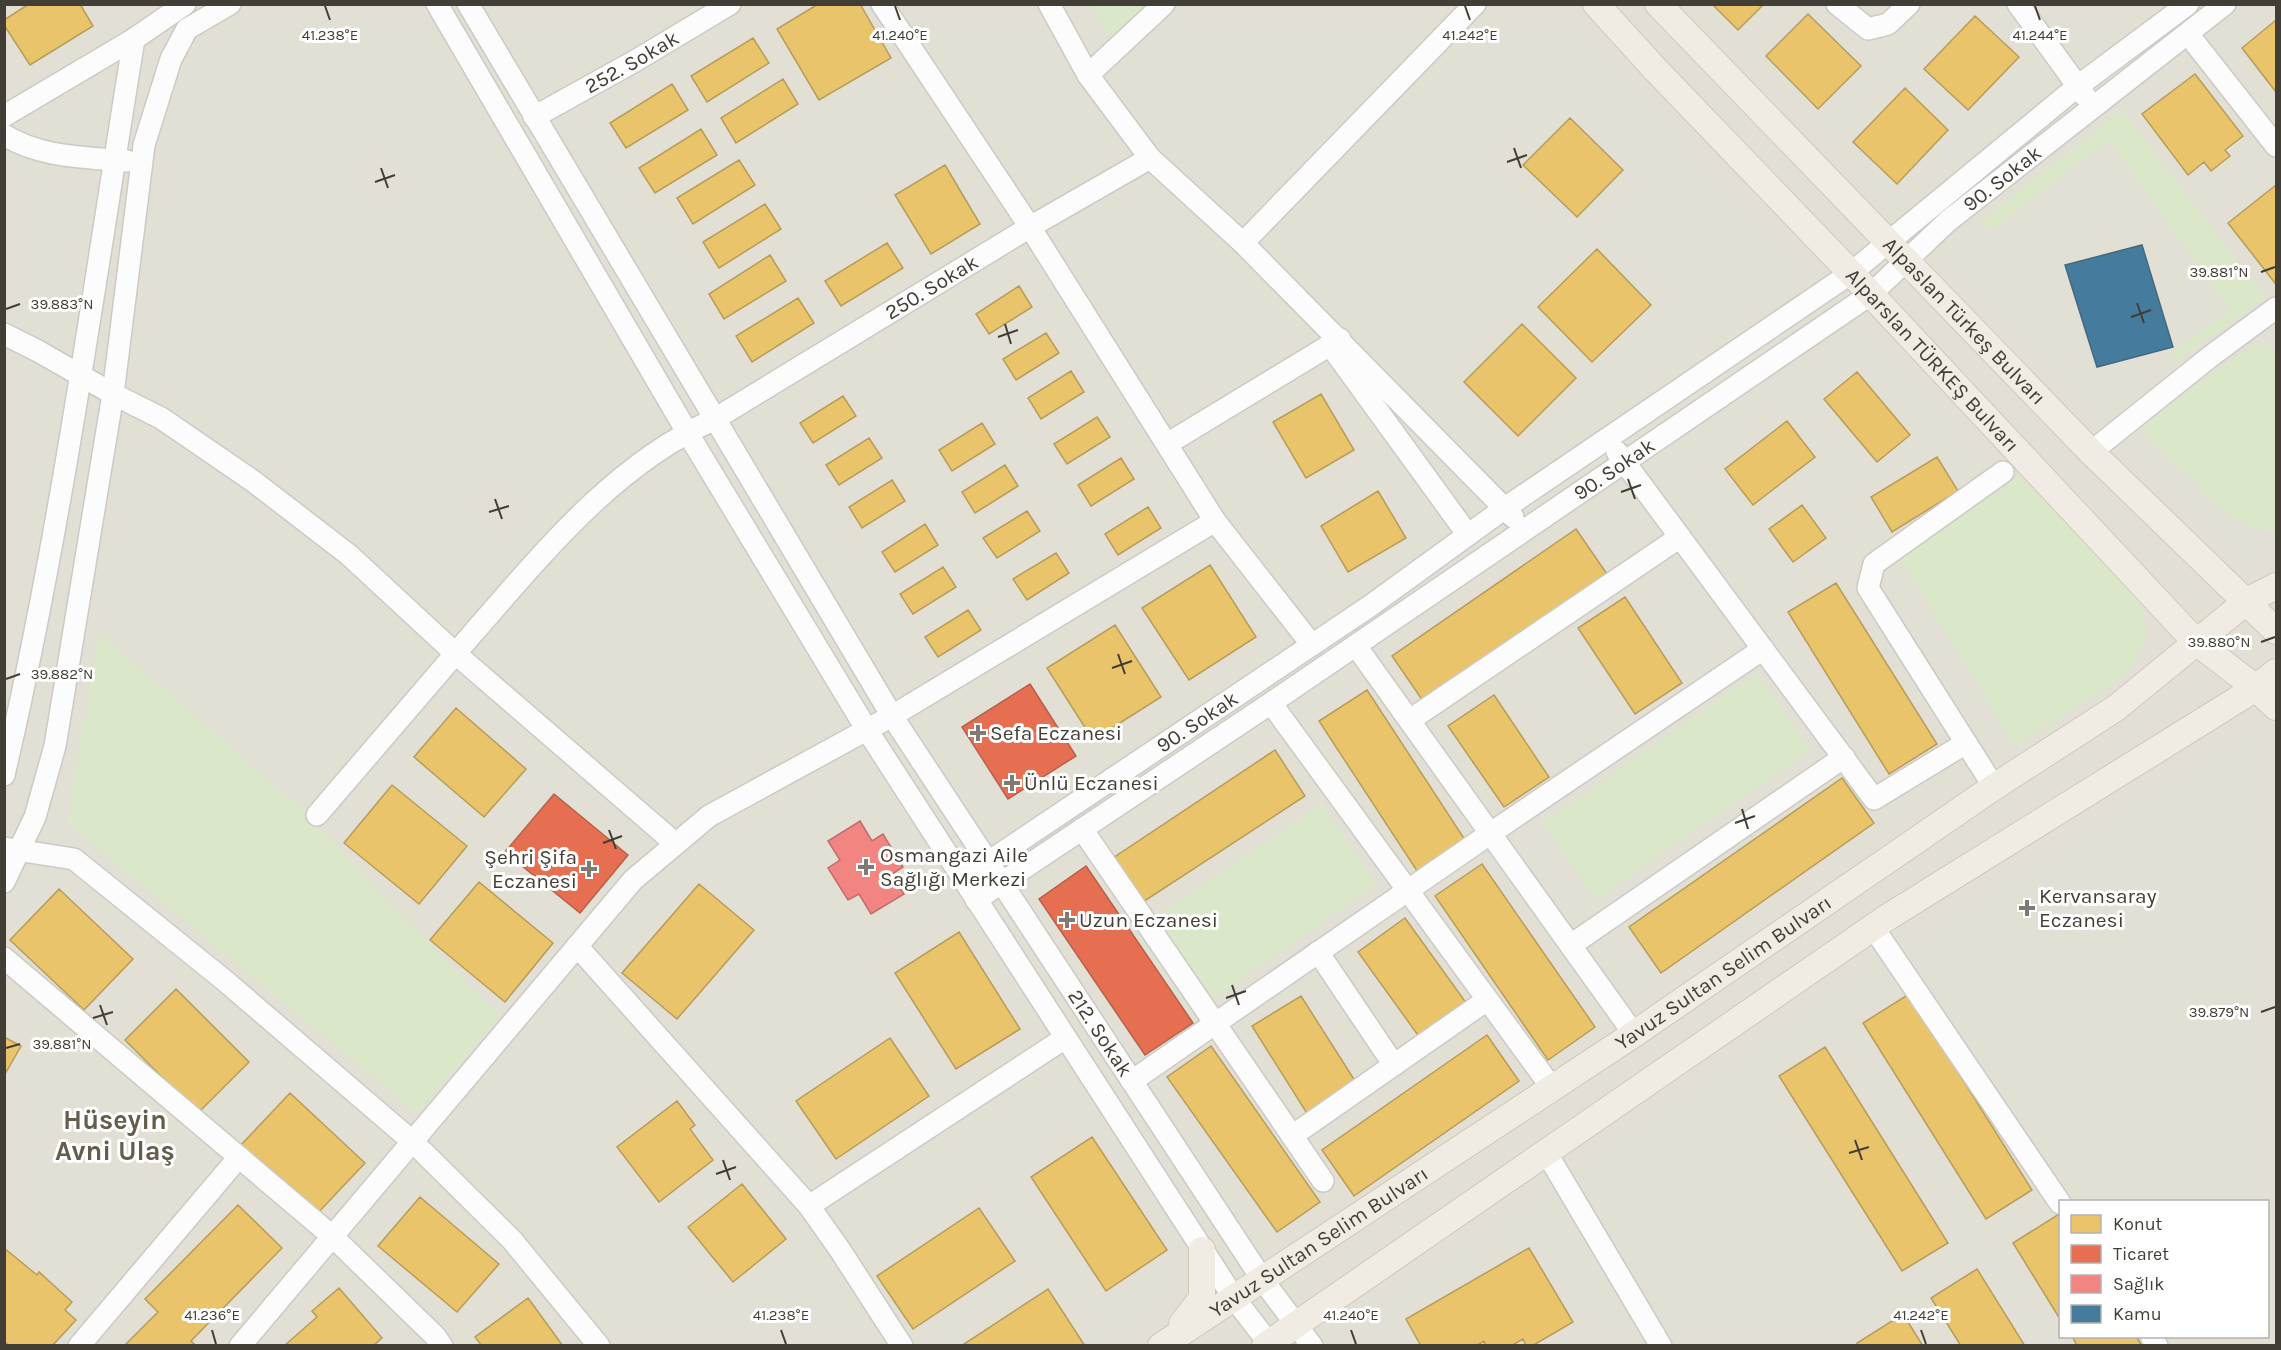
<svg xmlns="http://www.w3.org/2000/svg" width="2281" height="1350" viewBox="0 0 2281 1350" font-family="Karla,sans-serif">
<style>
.residential{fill:#e2dfd5;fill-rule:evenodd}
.green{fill:#dae8c9}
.homes{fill:#e9c46a;stroke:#b79c5a;stroke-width:1.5}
.shops{fill:#e76f51;stroke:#b66049;stroke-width:1.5}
.health{fill:#f28482;stroke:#be6f6b;stroke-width:1.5}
.public{fill:#457b9d;stroke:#44697e;stroke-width:1.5}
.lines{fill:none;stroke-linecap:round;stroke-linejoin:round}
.minor-casing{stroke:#cccac5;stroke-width:24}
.major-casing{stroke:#d0c9b6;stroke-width:28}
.minor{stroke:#fcfcfc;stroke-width:21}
.major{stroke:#f0ece3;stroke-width:26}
.ticks{fill:none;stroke:#433e35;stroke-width:2}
.poi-dot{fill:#7f7b74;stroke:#fff;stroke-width:2}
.labels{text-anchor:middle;stroke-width:6;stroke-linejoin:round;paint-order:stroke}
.street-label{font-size:21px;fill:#433e35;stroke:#fff}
.poi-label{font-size:21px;fill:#433e35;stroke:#fff;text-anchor:start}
.district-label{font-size:27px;font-weight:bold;fill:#655c4c;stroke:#fff}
.ticks-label{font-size:15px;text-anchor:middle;fill:#433e35;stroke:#fff;stroke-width:6;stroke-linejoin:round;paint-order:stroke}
</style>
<rect width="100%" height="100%" fill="#eeede8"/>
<!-- residential -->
<path class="residential" d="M5,5h2271v1340l-2271,1zM2060,1202h208v134h-208z"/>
<!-- green -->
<path class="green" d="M1090,5h55l-33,34z
M2122,110l143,188 -89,63 -5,-8 59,-43 -121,-170 -118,91 -12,-8z
M2265,342l11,16v175c-40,-5 -58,-26 -85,-54 -17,-16 -34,-33 -51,-50l3,-4 105,-77z
M2015,473l122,116 10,47 -19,36 -113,74 -114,-186z
M99,633l200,174 200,210 -82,96 -350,-290z
M1756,673l54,77 -214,149 -53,-76z
M1321,804l55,80 -167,118 -54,-84z"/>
<!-- homes -->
<path class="homes" d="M29,4h51l13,22 -63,39 -26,-40v-5z
M818,4h42l31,54 -72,42 -42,-71z
M1712,4h52l-26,26z
M1808,14l53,52 -43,43 -52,-53z
M1975,16l44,41 -51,53 -44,-41z
M2276,20v72l-34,-44z
M753,38l16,25 -62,39 -16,-26z
M2195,74l48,62 -18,14 5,6 -19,15 -7,-9 -16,13 -46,-61z
M783,79l15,25 -62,39 -15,-25z
M672,84l16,26 -62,38 -16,-25z
M1905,88l43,42 -51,54 -44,-42z
M1570,118l53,52 -46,47 -54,-52z
M701,129l16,26 -62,38 -16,-25z
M739,160l16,25 -62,39 -16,-26z
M945,165l35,59 -49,30 -36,-59z
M2276,185v97l-1,1 -47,-60z
M765,204l16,25 -62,39 -16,-26z
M887,243l16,25 -62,38 -16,-25z
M1597,249l54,56 -59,57 -54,-55z
M770,255l16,26 -62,38 -15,-25z
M1019,286l13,21 -43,27 -13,-20z
M798,298l16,25 -62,39 -16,-26z
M1522,324l54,54 -58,58 -54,-54z
M1046,333l13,20 -43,27 -13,-21z
M1071,371l13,21 -43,27 -13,-21z
M1857,372l53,63 -33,27 -53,-63z
M1321,394l33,56 -48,28 -33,-56z
M843,396l13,20 -43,27 -13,-20z
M1097,417l13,20 -43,27 -13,-20z
M1787,421l28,36 -62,48 -28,-36z
M982,423l13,21 -43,27 -13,-21z
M869,438l13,20 -43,27 -13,-20z
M1937,457l21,34 -66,41 -21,-35z
M1121,458l13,21 -43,27 -13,-21z
M1005,465l13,21 -43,27 -13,-21z
M892,480l13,21 -43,27 -13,-21z
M1378,491l28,47 -58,34 -27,-46z
M1802,505l24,33 -33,24 -24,-33z
M1148,507l13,21 -43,27 -13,-21z
M1027,511l13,20 -43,27 -14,-20z
M925,524l13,21 -43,27 -13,-20z
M1576,529l31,45 -184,127 -31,-45z
M1056,553l13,20 -42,27 -14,-21z
M1210,565l46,72 -67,43 -47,-72z
M943,567l13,20 -43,27 -13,-20z
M1836,583l101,161 -48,30 -101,-162z
M1625,597l57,86 -47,31 -57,-86z
M968,610l13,20 -43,27 -13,-20z
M1115,625l46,72 -68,43 -46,-72z
M1367,690l102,156 -48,31 -102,-156z
M1494,695l55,82 -45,30 -56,-81z
M456,708l70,61 -42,48 -70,-60z
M1275,750l30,46 -162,106 -30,-44z
M1842,778l32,45 -213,150 -32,-46z
M392,785l75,61 -48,58 -75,-61z
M1482,864l113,163 -47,33 -113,-164z
M479,882l74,61 -48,59 -75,-62z
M699,884l55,46 -77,89 -55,-46z
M59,889l74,70 -49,51 -74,-70z
M1405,918l62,86 -47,34 -62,-86z
M959,932l61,97 -64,40 -61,-96z
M176,989l73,73 -51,51 -73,-73z
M1909,994l123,196 -46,29 -123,-196z
M1301,996l56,88 -49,31 -56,-89z
M1487,1035l32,46 -165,115 -32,-46z
M4,1037l17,9 -17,30z
M890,1038l39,58 -93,63 -40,-58z
M1211,1046l109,156 -43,30 -110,-155z
M1825,1047l123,196 -46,28 -123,-195z
M290,1093l75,70 -50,53 -75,-70z
M677,1101l18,24 -5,4 23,31 -54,42 -42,-55z
M1092,1137l75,113 -61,41 -75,-114z
M742,1184l44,55 -53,43 -45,-55z
M420,1197l79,67 -42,48 -79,-66z
M238,1205l44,43 -91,93 5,5h-72l34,-34 -13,-13z
M979,1208l36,53 -102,68 -36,-53z
M2059,1214l1,2v103l-47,-76z
M4,1248l33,27 2,-3 33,30 -7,8 11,10 -24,26h-42l-6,-5z
M1529,1248l44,74 -41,24h-6l-3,-7 -12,7h-25l-2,-5 -8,5h-55l-15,-27z
M1977,1269l48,77h-64l-30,-48z
M339,1288l43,50 -9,8h-89l33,-29 -5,-6z
M1048,1289l37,57h-124z
M528,1298l35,48h-81l-7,-9z
M1903,1314l20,32h-65l-1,-3z
M2072,1336h64l6,10h-65z"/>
<!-- shops -->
<path class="shops" d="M1030,684l46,72 -68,43 -46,-72z
M554,794l74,61 -48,58 -75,-61z
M1086,866l107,157 -48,32 -106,-156z"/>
<!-- health -->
<path class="health" d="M860,821l12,20 11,-7 20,33 -11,7 12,20 -33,20 -12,-20 -11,6 -20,-32 12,-8 -12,-19z"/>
<!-- public -->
<path class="public" d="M2142,245l31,102 -76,20 -32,-102z"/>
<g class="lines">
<!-- minor casing -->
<g class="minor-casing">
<g id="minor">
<path d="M437,4l250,428 180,298 367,568 37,48"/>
<path id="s1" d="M468,4l424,712 370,563 50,67"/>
<path d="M882,4l148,223 185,294 97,124"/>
<path d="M1049,4l39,71 62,83 93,85 270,274"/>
<path d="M1837,4l31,25 20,-5 21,-20"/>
<path d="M2018,4l67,92"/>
<path d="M2188,34l88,112"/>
<path d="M1088,75l76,-71"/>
<path d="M4,116l130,-77"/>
<path id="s2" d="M534,117l101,-56 95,-57"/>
<path d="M4,135c37,23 81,22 123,26"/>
<path d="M1243,243l232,-239"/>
<path d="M4,334l34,17 75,43 48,24 92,63 96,74 107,99 220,190"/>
<path d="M1330,345l138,190"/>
<path d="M1167,444l173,-105"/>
<path d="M1617,452l257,347 92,-56"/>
<path d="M2091,452l120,-96 65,-48"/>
<path d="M1356,646l278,388"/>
<path d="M1271,703l281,385"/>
<path d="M1410,720l270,-183"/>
<path d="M4,775c57,-243 90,-491 130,-736l51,-35"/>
<path d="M1994,787l-126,-199 6,-24 129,-92"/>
<path id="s3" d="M317,815c52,-61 105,-122 157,-183 71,-81 140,-167 239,-212l317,-193 120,-69"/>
<path d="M1082,829l241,352"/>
<path d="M4,848l70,11 150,121 189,162 99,98 87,106"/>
<path id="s4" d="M963,879l407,-273 135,-98 346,-235 227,-187 110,-82"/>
<path d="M4,882l31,-65 20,-71 58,-352 31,-249 27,-86 16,-30 43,-25"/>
<path id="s5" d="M976,900l295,-197 600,-409 77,-73 277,-217"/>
<path d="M1873,927l187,276"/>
<path d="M1571,945l273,-188"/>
<path d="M577,946l232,260 31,44 62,96"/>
<path d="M1318,952l76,113"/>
<path d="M4,958l328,278 103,100 7,10"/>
<path d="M1132,1081l359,-248 272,-184"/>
<path d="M1292,1136l195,-136"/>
<path d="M1546,1152l115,194"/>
<path d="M809,1206l256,-168"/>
<path d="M2151,1336l6,10"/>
<path d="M79,1346l160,-189"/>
<path d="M240,1346l393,-466 76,-64 183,-100 323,-195"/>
</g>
</g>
<!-- major casing -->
<g class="major-casing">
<g id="major">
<path id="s6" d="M1596,4l59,65 196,204 345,369 60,46 20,19"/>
<path id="s7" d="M1658,4l433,448 185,179"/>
<path d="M1182,1324l20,-26v-48"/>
<path id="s8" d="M1161,1346l473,-312 360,-247 122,-79 131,-107 29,-15"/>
<path d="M1265,1346l623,-429 368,-229 20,-16"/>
</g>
</g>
<!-- minor -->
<use href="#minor" class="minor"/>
<!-- major -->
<use href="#major" class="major"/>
</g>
<!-- ticks -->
<path class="ticks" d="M325,6l5,14M895,6l5,14M1465,6l5,14M2035,6l5,14M1514,148l7,20M1507,162l20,-7M381,168l7,20M375,182l20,-7M2261,272l14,-5M2137,303l7,20M6,309l14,-5M2131,317l20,-7M1005,324l6,20M998,337l20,-7M1628,479l7,20M1621,492l20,-7M495,499l7,20M489,512l20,-6M2261,642l14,-5M1118,654l7,20M1112,668l20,-7M6,679l14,-5M1742,809l6,20M1735,823l20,-7M609,830l7,19M603,843l19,-7M1232,985l7,20M1226,998l20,-7M100,1005l7,20M2261,1012l14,-5M93,1018l20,-6M6,1048l14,-4M1855,1140l7,20M1849,1153l20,-6M723,1160l7,20M716,1174l20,-7M212,1330l4,14M781,1330l5,14M1351,1330l5,14M1921,1330l5,14"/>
<!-- markers -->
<g class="poi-dot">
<path d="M975 724h6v6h6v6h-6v6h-6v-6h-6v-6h6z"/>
<path d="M1009 774h6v6h6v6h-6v6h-6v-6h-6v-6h6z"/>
<path d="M863 858h6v6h6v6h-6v6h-6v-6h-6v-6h6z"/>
<path d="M586 860h6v6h6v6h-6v6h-6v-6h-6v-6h6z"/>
<path d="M2024 899h6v6h6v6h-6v6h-6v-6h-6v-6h6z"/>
<path d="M1064 911h6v6h6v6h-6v6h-6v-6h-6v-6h6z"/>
</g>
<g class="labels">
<!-- street labels -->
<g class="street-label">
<text dy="7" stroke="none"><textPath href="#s2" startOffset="112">252. Sokak</textPath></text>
<text dy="7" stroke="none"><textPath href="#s5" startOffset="1256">90. Sokak</textPath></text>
<text dy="7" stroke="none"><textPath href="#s3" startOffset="819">250. Sokak</textPath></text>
<text dy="7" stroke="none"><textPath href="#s7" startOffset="441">Alpaslan Türkeş Bulvarı</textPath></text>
<text dy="7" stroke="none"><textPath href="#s6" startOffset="490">Alparslan TÜRKEŞ Bulvarı</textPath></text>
<text dy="7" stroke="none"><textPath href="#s5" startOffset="770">90. Sokak</textPath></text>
<text dy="7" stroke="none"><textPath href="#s4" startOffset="282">90. Sokak</textPath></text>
<text dy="7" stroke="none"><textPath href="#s8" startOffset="675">Yavuz Sultan Selim Bulvarı</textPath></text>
<text dy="7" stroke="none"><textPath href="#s1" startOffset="1208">212. Sokak</textPath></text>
<text dy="7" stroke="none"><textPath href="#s8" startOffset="189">Yavuz Sultan Selim Bulvarı</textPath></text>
</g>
<!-- poi labels -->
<g class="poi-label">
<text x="990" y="740">Sefa Eczanesi</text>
<text x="1024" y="790">Ünlü Eczanesi</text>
<text x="880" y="862">Osmangazi Aile<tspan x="880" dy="24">Sağlığı Merkezi</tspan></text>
<text x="577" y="864" text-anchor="end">Şehri Şifa<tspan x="577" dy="24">Eczanesi</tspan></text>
<text x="2039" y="903">Kervansaray<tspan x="2039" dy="24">Eczanesi</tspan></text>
<text x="1079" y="927">Uzun Eczanesi</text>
</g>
<!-- district labels -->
<g class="district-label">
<text x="115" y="1129">Hüseyin<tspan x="115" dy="31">Avni Ulaş</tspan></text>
</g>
</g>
<g class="ticks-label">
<text x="2040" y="40">41.244°E</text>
<text x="330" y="40">41.238°E</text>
<text x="900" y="40">41.240°E</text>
<text x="1470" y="40">41.242°E</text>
<text x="2219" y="277">39.881°N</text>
<text x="62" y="309">39.883°N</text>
<text x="2219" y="647">39.880°N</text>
<text x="62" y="679">39.882°N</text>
<text x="2219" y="1017">39.879°N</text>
<text x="62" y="1049">39.881°N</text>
<text x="212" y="1320">41.236°E</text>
<text x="781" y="1320">41.238°E</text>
<text x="1351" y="1320">41.240°E</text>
<text x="1921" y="1320">41.242°E</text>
</g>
<!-- border -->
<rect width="2281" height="1350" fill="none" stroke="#433e35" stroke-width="12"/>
<!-- legend -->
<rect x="2059" y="1200" width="210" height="138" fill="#ffffff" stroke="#b4b2ae" stroke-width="1.5"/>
<rect x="2071" y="1215" width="30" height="18" fill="#e9c46a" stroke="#b4b2ae" stroke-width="1.5"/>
<text x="2113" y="1230" font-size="18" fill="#433e35">Konut</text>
<rect x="2071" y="1245" width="30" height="18" fill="#e76f51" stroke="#b4b2ae" stroke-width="1.5"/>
<text x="2113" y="1260" font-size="18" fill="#433e35">Ticaret</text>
<rect x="2071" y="1275" width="30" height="18" fill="#f28482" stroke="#b4b2ae" stroke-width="1.5"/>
<text x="2113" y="1290" font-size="18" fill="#433e35">Sağlık</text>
<rect x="2071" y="1305" width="30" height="18" fill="#457b9d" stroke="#b4b2ae" stroke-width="1.5"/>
<text x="2113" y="1320" font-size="18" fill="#433e35">Kamu</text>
</svg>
